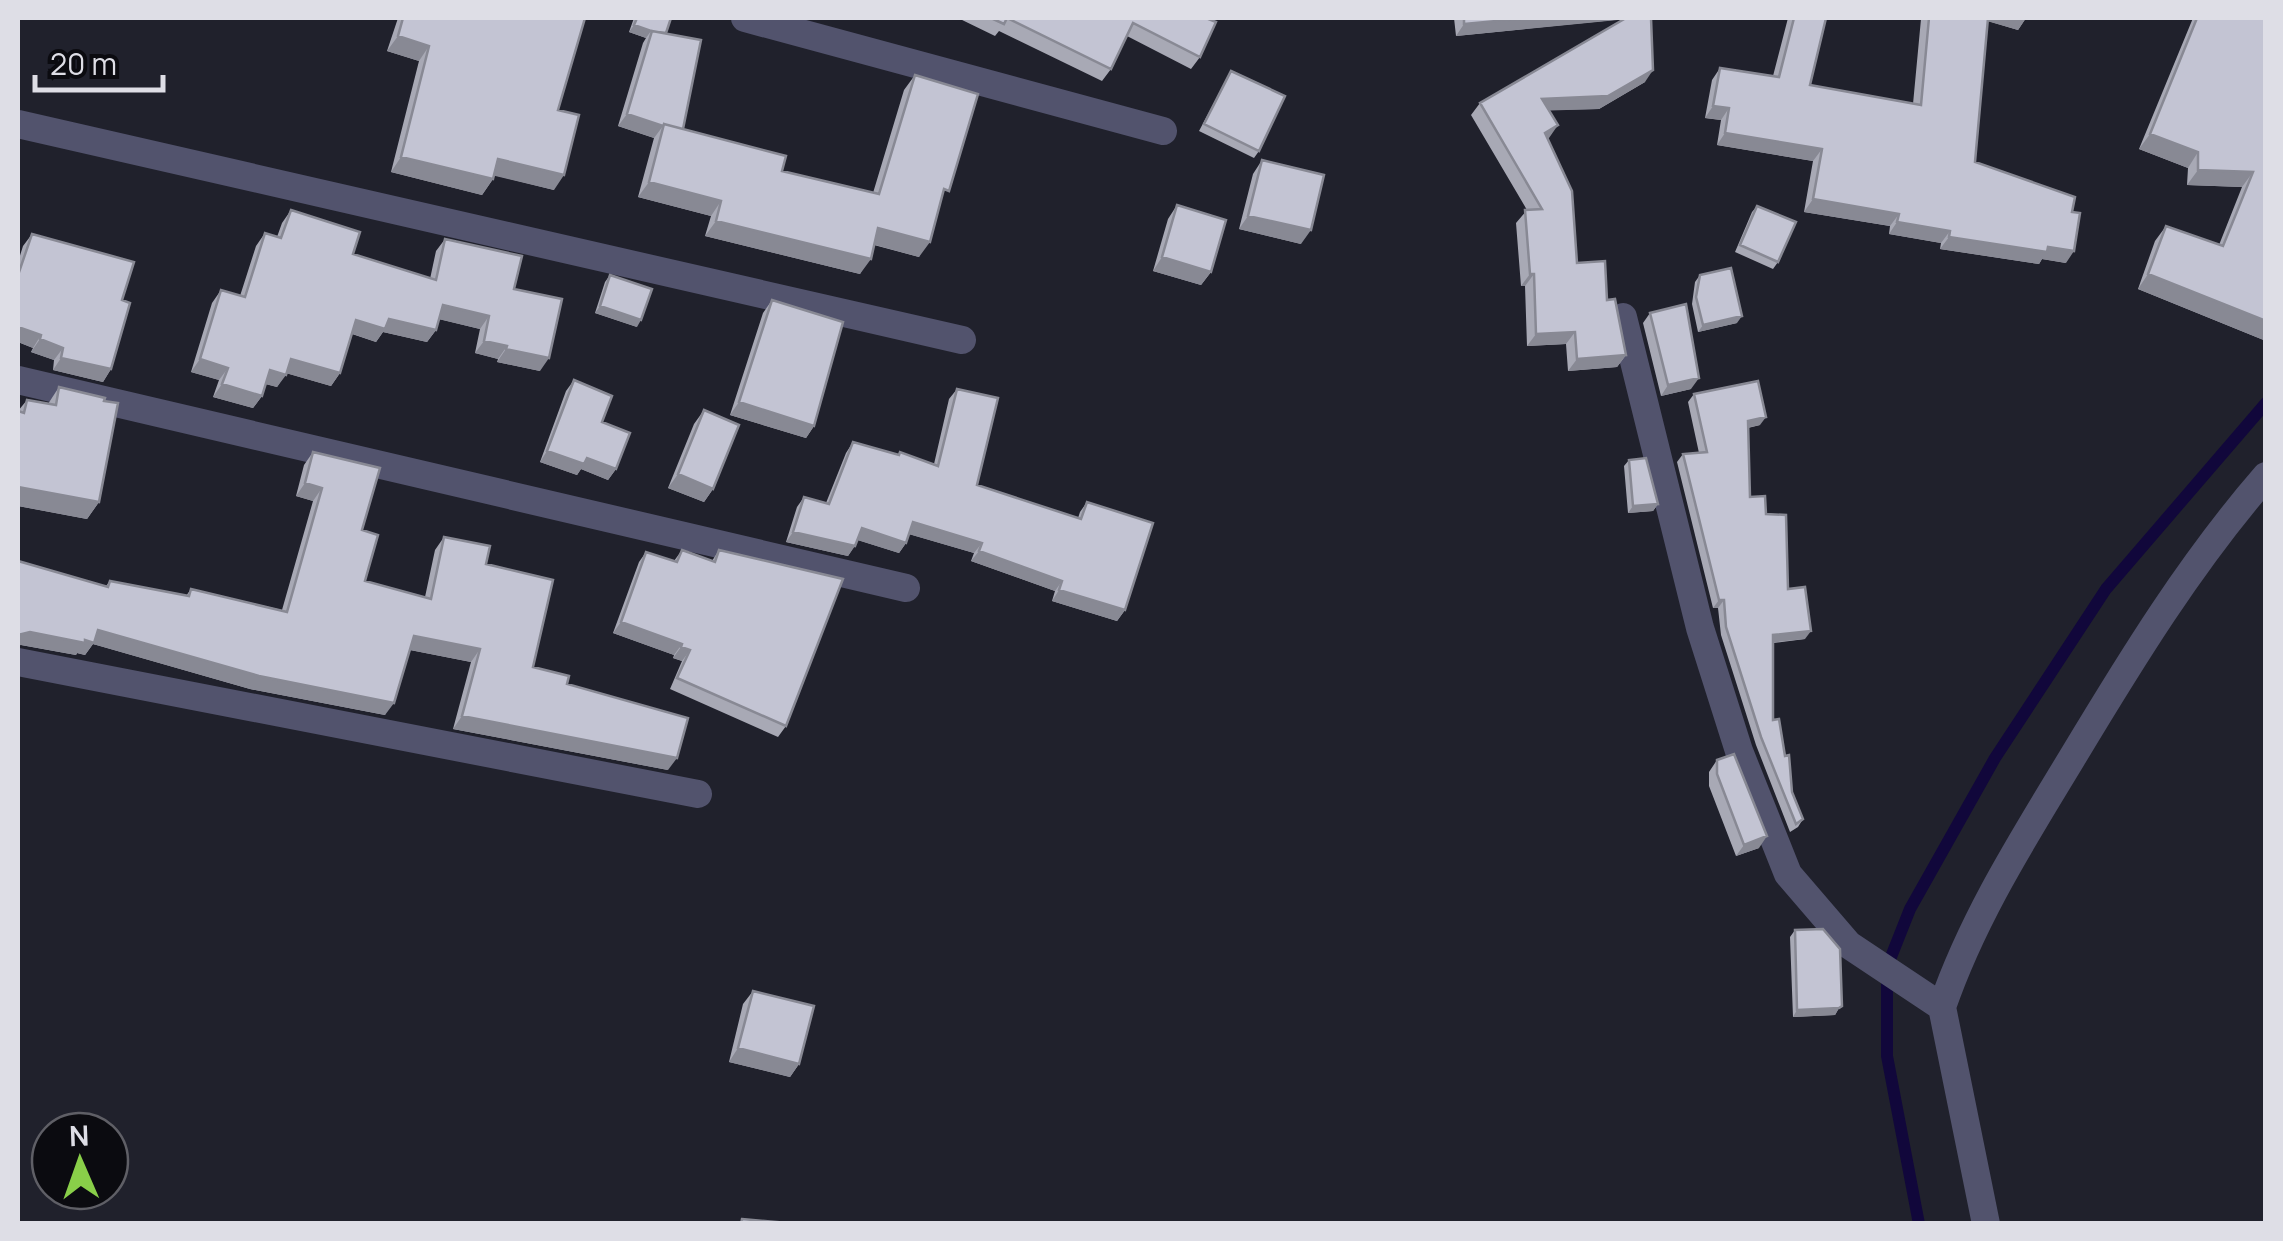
<svg xmlns="http://www.w3.org/2000/svg" width="2283" height="1241" viewBox="0 0 2283 1241" font-family="Manrope,sans-serif">
<style>
.lines{fill:none;stroke-linecap:round;stroke-linejoin:round}
.stream{stroke:#11073b;stroke-width:12}
.minor{stroke:#52536d;stroke-width:28}
.wall{fill:#a8a9b5}
.shaded-wall{fill:#888994}
.building{fill:#c3c4d3;stroke:#888994;stroke-width:2.5}
</style>
<rect width="100%" height="100%" fill="#20212c"/>
<g class="lines">
<!-- stream -->
<path class="stream" d="M1919,1224l-32,-168v-89l23,-58 85,-151 111,-169 160,-186"/>
<!-- minor -->
<path class="minor" d="M745,18l418,113
M18,124l944,216
M1623,317l77,311 39,123 49,123 61,71 93,62
M18,380l888,208
M18,662l680,132
M1986,1224l-44,-217c31,-90 81,-168 130,-249 59,-98 119,-196 194,-282"/>
</g>
<!-- wall -->
<path class="wall" d="M398,18h187l-27,92 -4,80 -60,-15 -1,4 -11,16 -91,-23 28,-111 -32,-10z
M634,18h37l-5,15 17,96 99,42 91,22 31,-103 11,-15 26,128 -22,54 -45,-12 -14,29 -155,-38 6,-20 -73,-19 16,-59 -36,-12 25,-83 3,-5 -17,-6z
M958,18h248l-6,39 -9,12 -64,-33 -16,33 -9,12 -103,-50 -4,5z
M1454,18h197l-6,64 -46,27 -50,1v28l-2,1 30,124 30,37 19,55 -9,12 -49,4 -2,-27 -39,2 -2,-60h-4l-5,-63 11,-13 -56,-95 9,-12 144,-84 -168,17z
M1788,18h38l-16,67 103,19 8,-85 -6,-1h111l-8,12 -30,-9 -13,141 91,101 -24,-4 -3,5 -99,-15 1,-6 -52,-9 1,-8 -86,-14 9,-51 -96,-16 4,-25 -16,-2 7,-38 8,-12 53,8z
M2193,18h73v323l-128,-52 17,-48 11,-15 53,19 23,-58 -55,-2 1,-17 -49,-19z
M1231,71l28,80 -5,7 -55,-27z
M1262,160l39,84 -62,-15 14,-55z
M1177,205l34,67 -10,13 -48,-14 15,-52z
M1757,206l21,56 -5,7 -38,-17 17,-40z
M291,210l62,44 77,25 6,-28 9,-12 69,50 26,82 -43,-9 1,-3 -23,-6 5,-24 -41,-10 -3,11 -9,12 -44,-10 -7,10 -24,-8 -12,39 -9,13 -45,-13 -9,14 -11,-3 -4,12 -9,12 -40,-11 6,-17 -28,-8 21,-69 9,-13 19,6 16,-50 9,-13 12,4 5,-14z
M32,234l90,66 -11,69 -8,13 -50,-12 1,-10 -23,-8 2,-4 -15,-6v-80l5,-16z
M610,275l27,52 -42,-14 10,-31z
M1700,275l37,48 -39,9 -6,-28 3,-22z
M772,300l42,126 -8,12 -76,-23 33,-102z
M1650,313l41,76 -30,7 -18,-73z
M574,380l28,42 14,47 -8,11 -27,-11 -4,6 -37,-13 26,-71z
M59,387l40,115 -12,17 -69,-13v-95l9,-11 21,4z
M957,389l20,96 101,33 2,-6 7,-10 38,108 -8,11 -65,-20 3,-10 -84,-30 3,-8 -65,-19 -3,9 -7,10 -41,-13 -10,16 -62,-14 11,-35 7,-10 22,6 20,-50 7,-11 81,22 15,-65z
M1694,394l66,31 -12,3 2,69 16,17 22,75 17,50 -32,4v77l19,72 11,27 -5,8 -8,5 -34,-87 -35,-110 -3,-27h-5l-36,-146 6,-8 16,-1 -11,-51z
M704,410l9,79 -9,13 -36,-14 26,-64z
M313,452l49,78 3,51 60,16 10,-47 9,-13 42,27 47,103 34,17 101,86 -215,-41 18,-67 -61,-12 -25,65 -135,-26 -157,-45 -8,11 -8,-2 -1,2 -55,-10 85,-59 4,-5 76,15 5,-7 91,21 31,-109 -17,-5 8,-31z
M1629,460l29,44 -5,7 -25,2 -4,-47z
M682,550l30,11 7,-11 67,176 -8,11 -108,-48 12,-28 -9,-3 1,-3 -61,-22 26,-71 7,-10 28,9z
M1717,760l42,88 -23,8 -27,-70v-14z
M1795,930l44,78 -4,7 -42,2 -3,-80z
M753,991l46,73 -9,13 -61,-15 14,-58z"/>
<!-- shaded-wall -->
<path class="shaded-wall" d="M1529,18h109l-182,18 8,-12z
M1981,18h45l-8,12 -38,-11z
M634,25l17,6 -5,7 -17,-6z
M398,36l31,10 -10,15 -32,-10z
M1653,70l-8,12 -46,27 -65,2 8,-12z
M1713,106l16,2 -8,12 -16,-2z
M627,114l36,12 -9,12 -36,-12z
M1558,125l-9,13 -13,7 9,-12z
M1725,133l97,16 -9,12 -96,-16z
M2150,134l48,18 -10,16 -49,-19z
M401,157l92,22 -11,16 -91,-23z
M498,159l66,16 -10,15 -67,-16z
M2198,170l55,2 -11,15 -55,-2z
M649,182l72,19 -10,15 -73,-19z
M1813,199l86,15 -9,12 -86,-14z
M1248,216l63,14 -10,14 -62,-15z
M716,221l155,38 -11,15 -155,-38z
M1897,222l53,9 -9,12 -52,-9z
M878,228l52,14 -11,15 -51,-14z
M1949,237l99,10 26,4 -8,12 -24,-4 -3,5 -99,-15z
M1162,257l49,15 -10,13 -48,-14z
M1530,274h4l-9,12h-4z
M2148,274l118,47v20l-128,-52z
M443,305l46,11 -9,13 -46,-11z
M600,306l41,14 -4,7 -42,-14z
M1742,316l-5,7 -39,9 5,-7z
M389,319l47,11 -9,12 -44,-10 -7,10 -29,-10 9,-12z
M18,327l23,8 -8,13 -15,-6z
M1575,332l-9,12 -39,2 9,-12z
M40,339l23,9 -9,12 -23,-8z
M484,341l23,5 -9,13 -23,-6z
M506,349l43,9 -9,13 -43,-9z
M1626,355l-9,12 -49,4 9,-12z
M61,358l50,11 -8,13 -50,-12z
M200,359l28,9 -9,12 -28,-8z
M291,359l49,14 -9,13 -49,-14z
M270,370l16,5 -9,12 -16,-4z
M1699,378l-8,11 -30,7 7,-11z
M222,384l40,12 -9,12 -40,-11z
M739,402l75,24 -8,12 -76,-23z
M1766,417l-6,8 -18,4 6,-8z
M547,451l40,7 29,11 -8,11 -27,-11 -4,6 -37,-13z
M678,474l35,15 -9,13 -36,-14z
M305,483l17,5 -9,13 -17,-5z
M18,487l81,15 -12,17 -69,-13z
M1658,504l-5,7 -25,2 5,-7z
M913,522l69,21 -8,10 -69,-20z
M862,528l44,15 -7,10 -45,-14z
M793,532l62,14 -7,10 -62,-14z
M979,551l83,30 -7,10 -84,-30z
M1059,590l66,20 -8,11 -65,-20z
M1719,600h5l-6,8h-5z
M621,622l61,22 -8,11 -61,-22z
M98,630l296,73 -9,12 -135,-26 -157,-45 -8,11 -8,-2 -1,2 -55,-10 -3,1v-11l12,-3z
M1811,631l-6,8 -38,4 6,-8z
M414,636l66,13 -9,13 -66,-13z
M681,647l9,3 -8,11 -9,-3z
M462,716l215,42 -9,12 -215,-41z
M1767,836l-8,12 -23,8 8,-11z
M1839,1008l-4,7 -42,2 4,-7z
M738,1048l61,16 -9,13 -61,-15z"/>
<!-- building -->
<path class="building" d="M403,18h182l-27,92 21,5 -15,60 -66,-16 -5,20 -92,-22 28,-111 -31,-10z
M637,18h34l-5,15 -15,-2 -17,-6z
M991,18h215l10,4 -16,35 -67,-34 -22,46 -104,-51 -3,6z
M1464,18h65l-65,6z
M1626,18h25l2,52 -45,26 -66,3 16,26 -13,8 27,58 5,72 28,-2 2,39 8,-1 11,56 -49,4 -2,-27 -39,2 -2,-60h-4l-5,-64 17,-1 -62,-106z
M1794,18h32l-16,67 111,20 8,-87h59l-13,144 100,35 -3,15 8,1 -6,38 -26,-4 -1,5 -98,-15 1,-6 -53,-9 2,-8 -86,-15 9,-50 -97,-16 4,-25 -16,-2 7,-38 59,9z
M2197,18h69v303l-118,-47 18,-48 57,20 30,-74 -55,-2v-18l-48,-18z
M652,31l49,9 -18,89 -19,-5 -1,2 -36,-12z
M1231,71l54,25 -26,55 -55,-27z
M915,75l63,19 -29,97 -5,-2 -14,53 -52,-14 -7,31 -155,-38 5,-20 -72,-19 15,-58 122,32 -4,15 97,23z
M1262,160l62,15 -13,55 -63,-14z
M1177,205l49,15 -15,52 -49,-15z
M1757,206l39,16 -18,40 -38,-17z
M291,210l69,22 -7,22 83,26 9,-41 77,17 -8,33 48,10 -13,59 -43,-9 1,-3 -23,-5 5,-25 -46,-11 -7,25 -47,-11 -4,10 -29,-9 -16,53 -49,-14 -5,16 -16,-5 -8,26 -40,-12 6,-16 -28,-9 21,-69 24,7 20,-64 16,5z
M32,234l102,28 -12,38 8,3 -19,66 -50,-11 2,-10 -23,-9 1,-4 -23,-8v-52z
M1731,268l11,48 -39,9 -7,-28 4,-22z
M610,275l42,14 -11,31 -41,-14z
M772,300l71,22 -29,104 -75,-24z
M1686,304l13,74 -31,7 -18,-72z
M574,380l38,16 -10,26 28,11 -14,36 -29,-11 -3,6 -37,-13z
M1758,381l8,36 -18,4 2,76 15,-1 1,18 20,1 2,74 17,-2 6,44 -38,4v85l6,-1 6,37 4,-1 3,37 11,27 -7,5 -35,-87 -35,-110 -2,-27h-5l-36,-146 24,-2 -13,-58z
M59,387l46,11 -1,3 14,2 -19,99 -81,-15v-76l6,2 3,-13 29,5z
M957,389l41,9 -21,87 104,34 6,-17 66,21 -28,87 -66,-20 3,-9 -83,-30 3,-8 -69,-21 -7,21 -44,-15 -7,18 -62,-14 11,-35 25,7 24,-62 46,13 1,-3 38,14z
M704,410l35,15 -26,64 -35,-15z
M313,452l67,16 -18,62 16,5 -13,46 66,18 13,-62 46,9 -4,18 67,16 -20,87 36,9 -2,8 121,34 -11,40 -215,-42 18,-67 -66,-13 -20,67 -135,-27 -161,-46 -4,13 -9,-3v3l-55,-11 -12,3v-74l90,26 2,-6 79,15 2,-7 96,23 35,-124 -17,-5z
M1646,458l12,46 -25,2 -4,-46z
M682,550l33,12 4,-12 124,29 -57,147 -109,-48 13,-28 -9,-3 1,-3 -61,-22 25,-70 31,10z
M1734,754l33,82 -23,9 -27,-71v-14z
M1823,929l17,20 2,57 -3,2 -42,2 -2,-80z
M753,991l61,15 -15,58 -61,-16z
M742,1219l58,5h-59z"/>
<!-- border -->
<rect width="2283" height="1241" fill="none" stroke="#dedee6" stroke-width="40"/>
<!-- north arrow -->
<g transform="translate(80 1161) rotate(358)"><circle r="48" fill="#0b0b10" stroke="#5f5f66" stroke-width="2.5"/>
<path d="M0-8L18 38L0 25L-18 38Z" fill="#89cf49"/>
<text y="-15" font-size="28" font-weight="bold" text-anchor="middle" fill="#dedee6">N</text>
</g>
<!-- scale -->
<path d="M35 75v15h128v-15" fill="none" stroke="#dedee6" stroke-width="5"/>
<text x="50" y="75" font-size="30" fill="#dedee6" stroke="#0b0b10" stroke-width="8" paint-order="stroke">20 m</text>
</svg>
